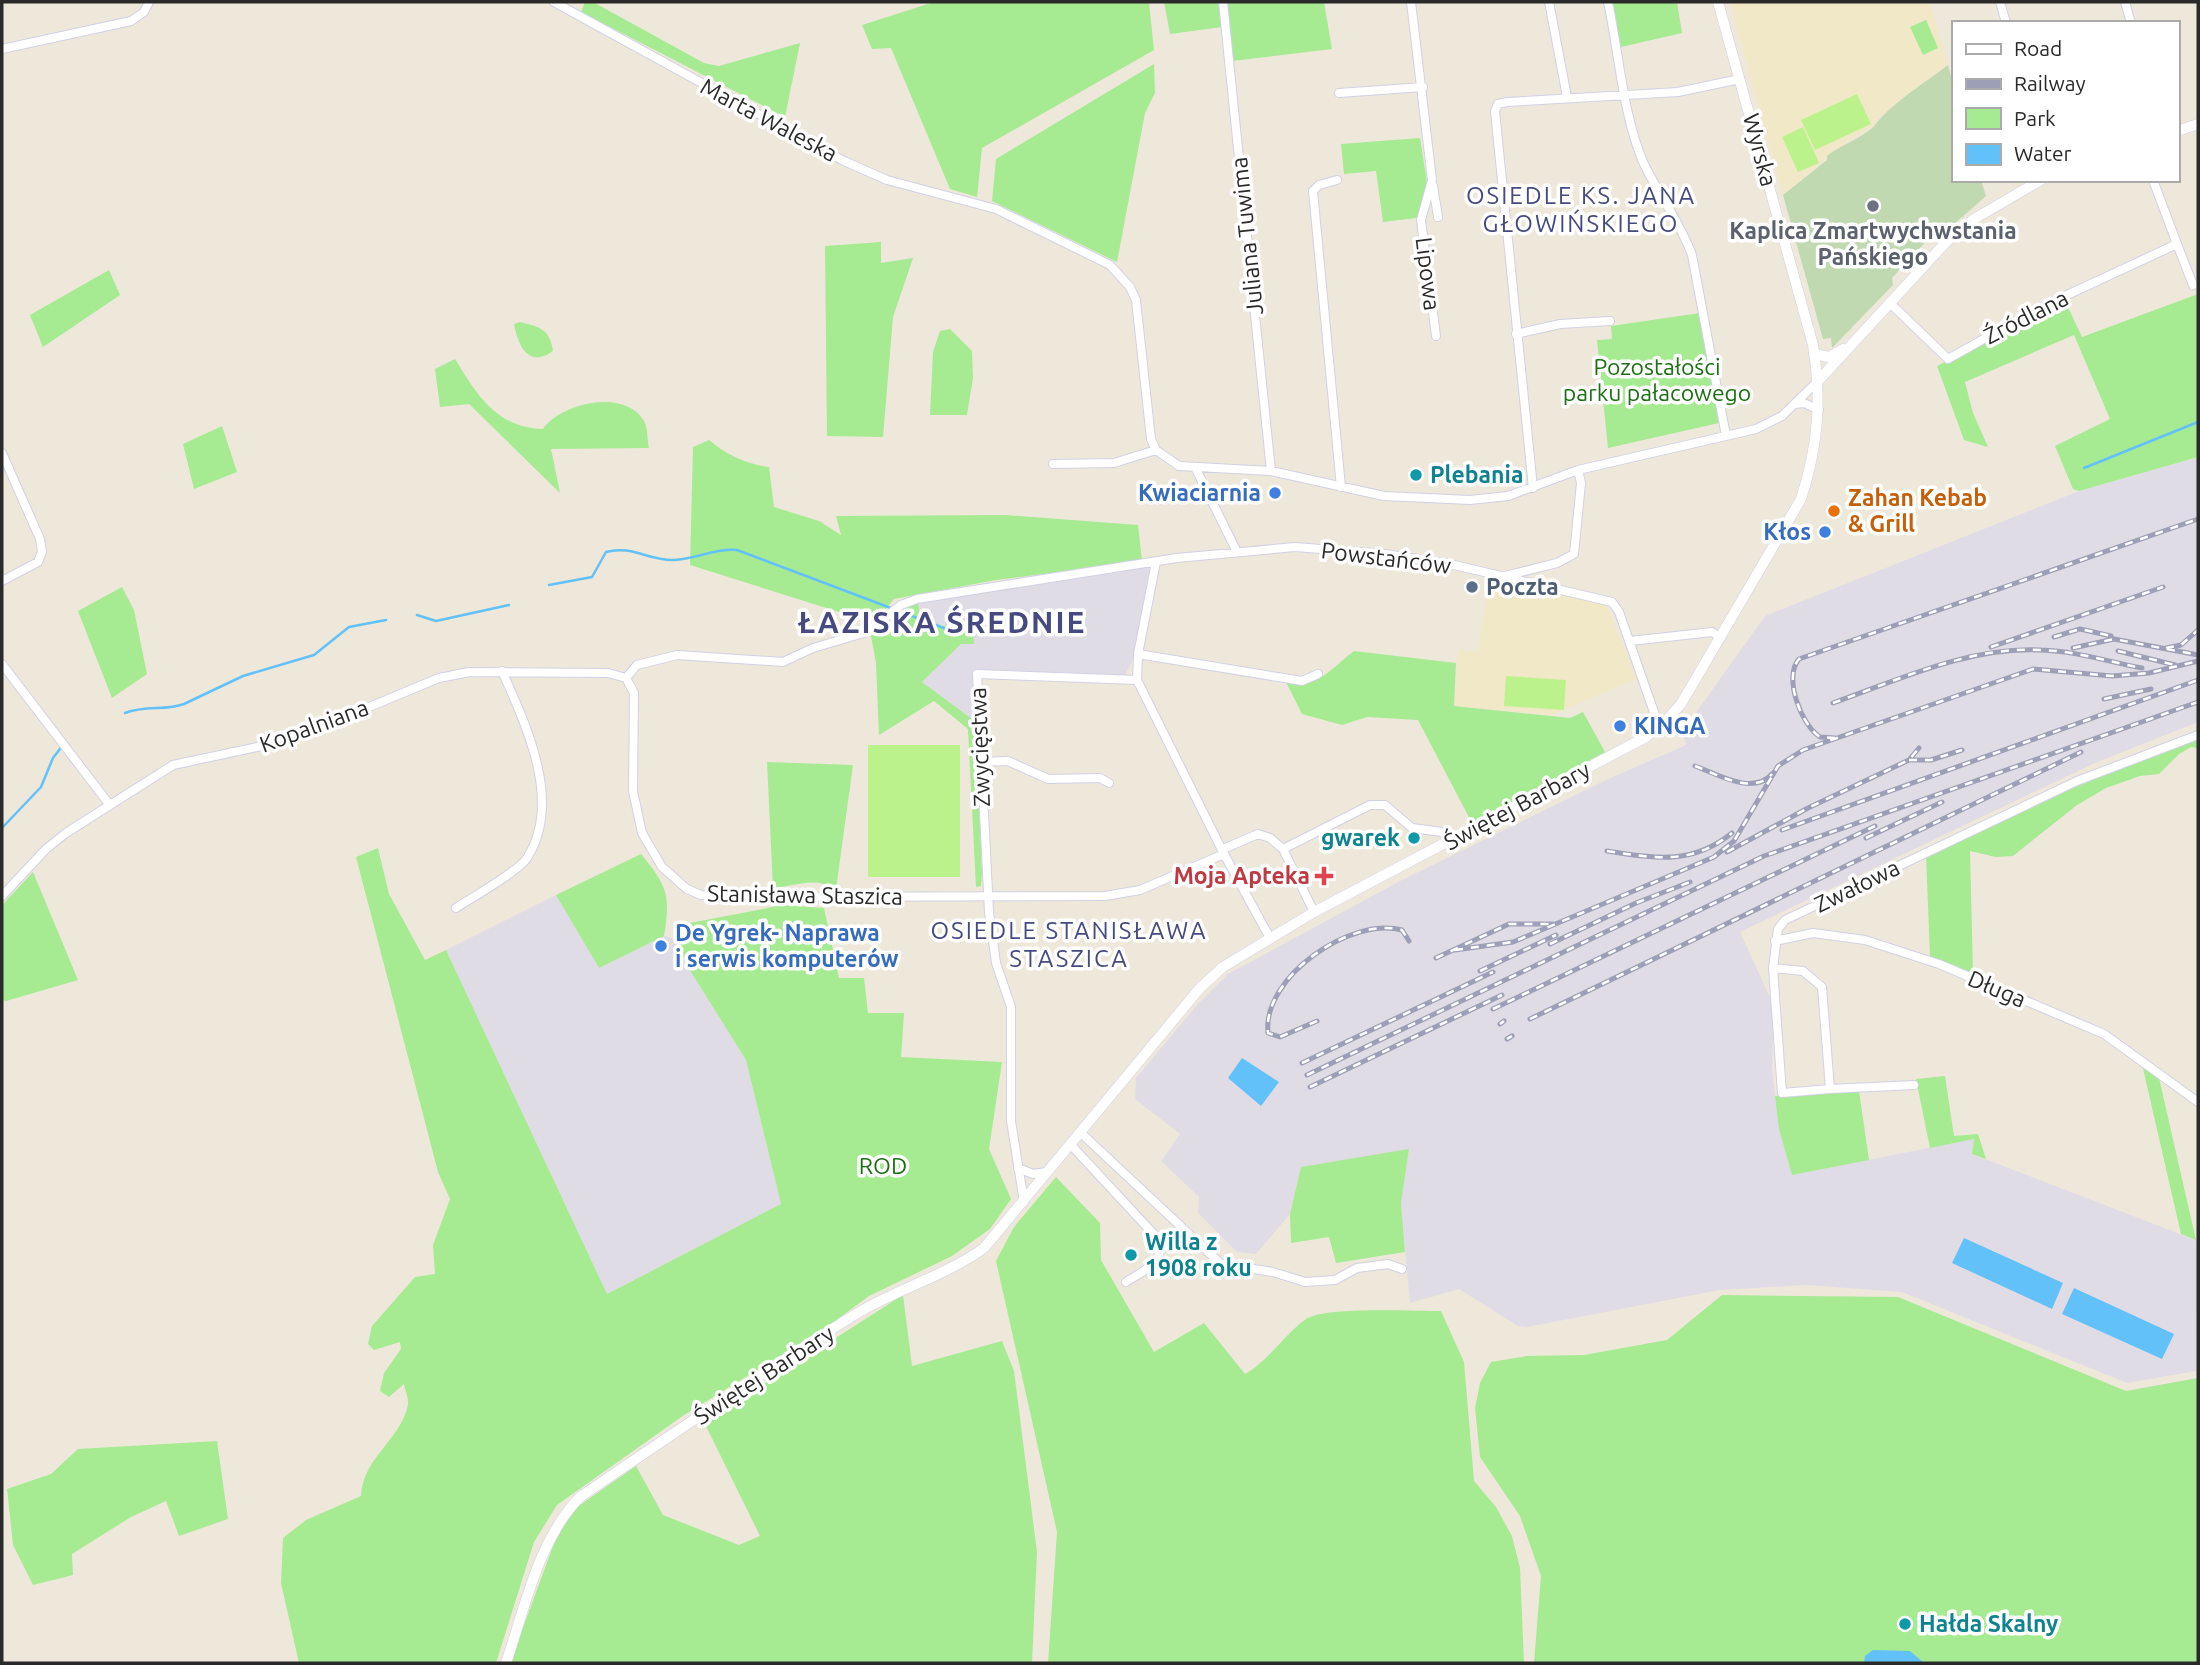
<svg xmlns="http://www.w3.org/2000/svg" width="2200" height="1665" viewBox="0 0 2200 1665" font-family="Ubuntu,sans-serif">
<style>
.industrial{fill:#e0dce5}
.education{fill:#f1e8c8}
.green{fill:#a6ea92}
.cemetery{fill:#c0d9b0}
.pitch{fill:#bcf28c}
.water{fill:#63c1fa}
.lines{fill:none;stroke-linecap:round;stroke-linejoin:round}
.stream{stroke:#63c1fa;stroke-width:2.5}
.minor-casing{stroke:#d0d1e5;stroke-width:10}
.tertiary-casing{stroke:#d0d1e5;stroke-width:11}
.minor{stroke:#fff;stroke-width:8}
.tertiary{stroke:#fff;stroke-width:10}
.rail-casing{stroke:#9d9eb7;stroke-width:5}
.rail{stroke:#fff;stroke-width:2.5;stroke-dasharray:8;stroke-linecap:butt}
.worship-dot{fill:#6b7280;stroke:#fff;stroke-width:2.5}
.culture-dot{fill:#0f9aa8;stroke:#fff;stroke-width:2.5}
.shop-dot{fill:#3f7fe0;stroke:#fff;stroke-width:2.5}
.food-dot{fill:#e8710a;stroke:#fff;stroke-width:2.5}
.service-dot{fill:#5c6f8a;stroke:#fff;stroke-width:2.5}
.health-dot{fill:#e0444e;stroke:#fff;stroke-width:2.5}
.labels{text-anchor:middle;stroke-width:7;stroke-linejoin:round;paint-order:stroke}
.street-label{font-size:23px;fill:#2a2a2a;stroke:#fff}
.worship-label{font-size:23px;font-weight:bold;fill:#5b616d;stroke:#fff}
.park-label{font-size:23px;fill:#1c6f13;stroke:#fff}
.culture-label{font-size:23px;font-weight:bold;fill:#0d838f;stroke:#fff;text-anchor:start}
.shop-label{font-size:23px;font-weight:bold;fill:#366cbe;stroke:#fff;text-anchor:end}
.food-label{font-size:23px;font-weight:bold;fill:#c56008;stroke:#fff;text-anchor:start}
.service-label{font-size:23px;font-weight:bold;fill:#4e5e75;stroke:#fff;text-anchor:start}
.health-label{font-size:23px;font-weight:bold;fill:#be3a42;stroke:#fff;text-anchor:end}
.neighbourhood-label{font-size:24px;letter-spacing:2px;fill:#464a80;stroke:#fff}
.district-label{font-size:30px;font-weight:bold;letter-spacing:2px;fill:#464a80;stroke:#fff}
</style>
<rect width="100%" height="100%" fill="#eee8db"/>
<!-- industrial -->
<path class="industrial" d="M2198,457v265l-103,41 -355,169 34,74 -2,63 7,60 13,46 182,-36 -2,15 226,87 -2,130 -69,12 -225,-91 -96,-7 -86,5 -193,37 -9,-1 -59,-37 -49,14 -9,-100 8,-53 -108,17 -11,47 -34,40 -19,-2 -39,-39 1,-16 -38,-36 19,-27 -45,-35 1,-21 62,-74 30,-30 172,-93 208,-102 78,-34 -4,-13 83,-116 314,-125z
M1147,565l2,4 -14,85 -10,22 -150,-7 1,53 -54,-40 39,-38 4,-14 -10,-6 -12,2 -23,-9 -2,-14z
M556,895l43,73 65,-32 15,4 7,24 60,96 35,144 -174,90 -161,-344z"/>
<!-- education -->
<path class="education" d="M1730,2h200l18,63 -60,45 -13,11 1,3 -36,23 -57,48z
M1491,578l116,28 29,73 -84,36 -98,-9 4,-57 19,3z"/>
<!-- green -->
<path class="green" d="M585,2h8l111,61 15,3 81,-23 -15,74 -204,-105z
M934,2h215l5,48 -172,98 -5,49 -27,-8 -59,-141 -19,1 -10,-24z
M1164,2h56l2,25 -52,7z
M1226,2h98l8,47 -100,12z
M1610,2h67l5,31 -61,14z
M1926,20l12,28 -15,7 -13,-28z
M1154,64l1,29 -10,20 -28,149 -125,-61 4,-42z
M1420,138l10,63 -14,17 -33,4 -7,-51 -32,3 -3,-30z
M881,242v21l32,-5 -20,59 -10,120 -56,-1 -2,-190z
M109,270l11,25 -77,52 -13,-32z
M2198,294v163l-119,34 -6,-2 -18,-43 55,-27 -36,-84 -109,47 8,31 15,34 -24,-7 -27,-74 129,-63 16,34z
M1700,313l19,110 -111,25 -11,-108 15,-1 -1,-13z
M520,322c20,5 30,7 33,29 -25,18 -35,-6 -39,-27z
M950,329l22,22 1,27 -6,37h-37l3,-63 7,-21z
M455,359c22,36 42,69 88,70 18,-26 82,-41 101,-8 4,7 3,19 5,27l-98,1 9,44 -91,-89 -29,3 -5,-38z
M222,426l15,46 -43,17 -11,-45z
M709,440c18,15 37,24 60,27l5,40 45,14 22,14 -5,-19 169,-1 133,10 4,36 -146,19 -102,19 -20,24 -184,-58 3,-118z
M122,587l12,23 13,64 -35,24 -34,-87z
M918,603l2,14 23,9 12,-2 18,5 1,15h-13l-39,38 54,40 6,151 -1,13 -5,1 -8,-158 -34,-28 -55,34 -3,-72 -5,-27 36,-29z
M1354,651l102,12 -2,43 116,12 13,-6 22,40 -133,71 -54,-103 -51,-3 -25,8 -40,-11 -16,-32c33,7 44,-13 68,-31z
M2198,739v9l-7,-1 -12,7 -20,20 -19,2 -34,12 -29,17 -64,51 -17,1 -26,-6 3,122 -43,-17 -4,-101 156,-71z
M767,762l86,3 -17,124c-21,-13 -41,-3 -63,-1z
M378,848l11,46 36,66 21,-10 161,344 174,-90 -35,-144 -60,-96 -7,-24 11,-17 93,-18 41,3 15,70h25l4,35h36l-3,44 101,5 -13,87 22,50 -21,30 -38,27 -83,40 -45,33 -140,86 -127,90 -23,37 -38,121h-197l-18,-80 2,-45 23,-18 55,-24c2,-39 39,-55 47,-91 1,-6 -3,-15 -4,-21l-15,13 -9,-6 4,-18 17,-24 -1,-7 -26,8 -6,-6 4,-18 43,-49 20,-3 -2,-29 17,-46 -12,-27 -82,-315z
M641,854c26,32 30,40 23,82l-65,32 -43,-73z
M33,872l45,108 -72,21 -4,-1v-95z
M2142,1064l17,14 37,162 -15,-6z
M1945,1076l9,60 24,-2 8,25 -14,-5 2,-15 -44,9 -14,-69z
M1859,1091l10,69 -77,15 -13,-46 -4,-33z
M1409,1149l-8,54 4,49 -69,11 -7,-26 -38,6 -1,-29 11,-47z
M1056,1177l44,46 1,37 53,92 50,-29 41,51c24,-13 48,-50 65,-57 23,-10 103,-6 131,-6l23,51 10,119 22,26 16,29 8,32 4,95h-476l9,-131 -61,-271 18,-34z
M903,1295l9,71 90,-25 12,30 23,181 -5,111h-522l42,-114 18,-37 66,-46 27,49 76,30 21,-9 -56,-114z
M1722,1295l176,2 228,94 72,-13v285h-664l7,-87 -21,-60 -40,-59 -5,-49 5,-25 11,-21 36,-6 57,-1 83,-15z
M217,1441l11,78 -49,17 -13,-35 -35,16 -59,37 1,21 -40,10 -20,-40 -6,-56 44,-15 27,-25z"/>
<!-- cemetery -->
<path class="cemetery" d="M1948,65l5,19v96h28l5,16 -50,44 -7,-2 -37,40 1,7 -61,63 -1,-10 -8,1 -40,-144 44,-35v-4c12,-10 39,-20 48,-31 16,-21 48,-41 73,-60z"/>
<!-- pitch -->
<path class="pitch" d="M1857,94l14,30 -56,26 -14,-30z
M1803,127l16,36 -21,9 -16,-35z
M1506,676l60,4 -2,30 -60,-4z
M868,745h92v132h-92z"/>
<!-- water -->
<path class="water" d="M1242,1058l37,24 -18,24 -33,-28z
M1964,1238l99,45 -11,26 -100,-46z
M2074,1288l100,46 -12,25 -100,-45z
M1873,1650l37,1 14,12h-60l1,-7z"/>
<g class="lines">
<!-- stream -->
<path class="stream" d="M2084,468l114,-46
M549,585l43,-8 14,-25c25,-7 42,8 66,8 22,0 42,-12 65,-10l220,83
M417,615l19,6 73,-16
M125,713c21,-8 40,-2 59,-9l59,-28 71,-21 35,-28 37,-7
M2,828l39,-41 12,-29 10,-13"/>
<!-- minor casing -->
<g class="minor-casing">
<path id="minor" d="M554,2l290,159 43,19 109,29 114,56 20,22 6,13 15,139 5,11 23,16 92,5 113,25 86,4 38,-4 70,-26 178,-41 26,-13 37,-36
M1223,2l48,469
M1411,2l21,178 -11,40 15,116
M1549,2l18,95
M1608,2c11,51 15,115 36,162 15,31 36,58 48,91l34,181
M2000,2l6,21
M2125,2l6,21
M2,49l129,-28 13,-9 5,-10
M1339,93l84,-6
M1337,180l-18,5 -6,6 28,296
M1433,186l5,31
M2177,244l16,41
M1890,303l58,56 91,-51 138,-64 -24,-64
M1516,334l44,-10 50,-3
M1795,404l9,-1 15,7
M2,453l38,86 2,13 -4,10 -36,19
M1053,464l61,-1 42,-13
M1195,467l42,85
M1533,488l-38,-377 3,-7 9,-2 171,-10 62,-13
M1156,562l-18,92 -1,26 87,174 46,84
M1505,576l52,-13 17,-9 7,-71 -3,-13
M1630,641l82,-9 9,6
M1138,654l164,27 16,-7
M2,664l107,140
M626,678l11,-13 40,-10 106,7 30,-14 54,-16 34,-27 16,-6 260,-41 118,-11 90,7 65,10 162,38 7,10 36,103 7,10
M626,678l8,15 -1,98 9,42 20,34 25,22 14,6 33,2 371,-1 35,-6 84,-36
M979,762l29,-1 40,18 52,-1 9,5
M1223,849l35,-15 12,4 13,11 31,63
M1283,849l87,-44h15l27,23 30,4 9,9
M2,896l44,-47 20,-16 107,-68 117,-25 149,-62 30,-6 139,1 18,5
M456,908c15,-10 63,-37 71,-50 36,-56 -1,-133 -25,-187
M1775,941l38,-8 52,7 74,24 165,70 94,68
M1773,968l9,125 48,-4
M1914,1085l-84,4 -8,-102 -19,-16 -30,-3 5,-39 7,-9 292,-139 121,-46
M1081,1133l140,131 52,8 32,10 30,-2 22,-12 31,-4 14,5
M1071,1145l90,97c1,22 -18,29 -35,40
M1018,1168l15,6 14,-2
M1024,1202l-13,-81v-114l-15,-44 -7,-51 -12,-238 160,6"/>
</g>
<!-- tertiary casing -->
<g class="tertiary-casing">
<path id="tertiary" d="M2177,131l21,-7
M1814,354l15,3 14,-8
M1819,380l129,-140 26,-21 67,-39
M506,1663c19,-55 32,-123 74,-166 91,-62 183,-125 276,-183 41,-25 89,-38 128,-66l216,-260 23,-21 91,-55 332,-175 16,-12 19,-21 120,-205c17,-53 21,-99 12,-154l-95,-343"/>
</g>
<!-- minor -->
<use href="#minor" class="minor"/>
<!-- tertiary -->
<use href="#tertiary" class="tertiary"/>
<!-- rail casing -->
<g class="rail-casing">
<path id="rail" d="M2054,637l26,-8 31,7
M1991,647l172,-60
M2073,648l41,-9 84,16
M2166,648l15,-3 17,-15
M2118,651l57,14
M2104,699l47,-10
M1833,703c65,-23 137,-57 208,-53 35,1 68,12 101,18
M1835,738l-15,-1c-19,-12 -37,-60 -21,-78l399,-140
M1909,760h22l31,-10
M1695,766c22,8 58,30 77,8
M1782,830l416,-150
M1866,838l76,-36
M1607,851c47,7 84,15 125,-18
M1727,852l81,-44 101,-48 10,-12
M1550,944l86,-41 54,-21
M1455,950l58,-8 201,-85 20,-16 44,-75 25,-16 230,-81 79,7 37,-3 49,-12
M1436,958l73,-34h44
M1480,971l76,-36
M1493,1009l382,-183
M1530,1019l551,-267
M1317,1021l-37,16 -12,-4c-6,-56 83,-117 134,-103l7,11
M1500,1024l4,-3
M1507,1039l5,-3
M1302,1063l191,-91
M1307,1075l457,-219 434,-154
M1310,1087l192,-92"/>
</g>
<!-- rail -->
<use href="#rail" class="rail"/>
</g>
<!-- markers -->
<circle class="worship-dot" cx="1873" cy="206" r="7"/>
<g class="culture-dot">
<circle cx="1416" cy="475" r="7"/>
<circle cx="1414" cy="838" r="7"/>
<circle cx="1131" cy="1255" r="7"/>
<circle cx="1905" cy="1624" r="7"/>
</g>
<g class="shop-dot">
<circle cx="1275" cy="493" r="7"/>
<circle cx="1825" cy="532" r="7"/>
<circle cx="1620" cy="726" r="7"/>
<circle cx="661" cy="946" r="7"/>
</g>
<circle class="food-dot" cx="1834" cy="511" r="7"/>
<circle class="service-dot" cx="1472" cy="587" r="7"/>
<path class="health-dot" d="M1320.5 865.5h7v7h7v7h-7v7h-7v-7h-7v-7h7z"/>
<g class="labels">
<!-- street labels -->
<g class="street-label">
<text transform="translate(769 120) rotate(28)" y="8">Marta Waleska</text>
<text transform="translate(1760 150) rotate(75)" y="8">Wyrska</text>
<text transform="translate(1247 236) rotate(-96)" y="8">Juliana Tuwima</text>
<text transform="translate(1428 274) rotate(83)" y="8">Lipowa</text>
<text transform="translate(2026 317) rotate(-27)" y="8">Źródlana</text>
<text transform="translate(1386 558) rotate(7)" y="8">Powstańców</text>
<text transform="translate(314 726) rotate(-20)" y="8">Kopalniana</text>
<text transform="translate(980 747) rotate(-92)" y="8">Zwycięstwa</text>
<text transform="translate(1517 806) rotate(-28)" y="8">Świętej Barbary</text>
<text transform="translate(1857 886) rotate(-26)" y="8">Zwałowa</text>
<text transform="translate(805 895) rotate(1)" y="8">Stanisława Staszica</text>
<text transform="translate(1997 989) rotate(23)" y="8">Długa</text>
<text transform="translate(764 1375) rotate(-33)" y="8">Świętej Barbary</text>
</g>
<!-- worship labels -->
<g class="worship-label">
<text x="1873" y="239">Kaplica Zmartwychwstania<tspan x="1873" dy="26">Pańskiego</tspan></text>
</g>
<!-- park labels -->
<g class="park-label">
<text x="1657" y="375">Pozostałości<tspan x="1657" dy="26">parku pałacowego</tspan></text>
<text x="883" y="1174">ROD</text>
</g>
<!-- culture labels -->
<g class="culture-label">
<text x="1430" y="483">Plebania</text>
<text x="1400" y="846" text-anchor="end">gwarek</text>
<text x="1145" y="1250">Willa z<tspan x="1145" dy="26">1908 roku</tspan></text>
<text x="1919" y="1632">Hałda Skalny</text>
</g>
<!-- shop labels -->
<g class="shop-label">
<text x="1261" y="501">Kwiaciarnia</text>
<text x="1811" y="540">Kłos</text>
<text x="1634" y="734" text-anchor="start">KINGA</text>
<text x="675" y="941" text-anchor="start">De Ygrek- Naprawa<tspan x="675" dy="26">i serwis komputerów</tspan></text>
</g>
<!-- food labels -->
<g class="food-label">
<text x="1848" y="506">Zahan Kebab<tspan x="1848" dy="26">&amp; Grill</tspan></text>
</g>
<!-- service labels -->
<g class="service-label">
<text x="1486" y="595">Poczta</text>
</g>
<!-- health labels -->
<g class="health-label">
<text x="1310" y="884">Moja Apteka</text>
</g>
<!-- neighbourhood labels -->
<g class="neighbourhood-label">
<text x="1581" y="204">OSIEDLE KS. JANA<tspan x="1581" dy="28">GŁOWIŃSKIEGO</tspan></text>
<text x="1069" y="939">OSIEDLE STANISŁAWA<tspan x="1069" dy="28">STASZICA</tspan></text>
</g>
<!-- district labels -->
<g class="district-label">
<text x="942" y="633">ŁAZISKA ŚREDNIE</text>
</g>
</g>
<!-- border -->
<rect width="2200" height="1665" fill="none" stroke="#2a2a2a" stroke-width="7"/>
<!-- legend -->
<rect x="1952" y="21" width="228" height="161" fill="#ffffff" stroke="#aaaaaa" stroke-width="2"/>
<rect x="1966" y="44" width="35" height="10" fill="#ffffff" stroke="#aaaaaa" stroke-width="2"/>
<text x="2014" y="56" font-size="21" fill="#2a2a2a">Road</text>
<rect x="1966" y="79" width="35" height="10" fill="#9d9eb7" stroke="#aaaaaa" stroke-width="2"/>
<text x="2014" y="91" font-size="21" fill="#2a2a2a">Railway</text>
<rect x="1966" y="108" width="35" height="21" fill="#a6ea92" stroke="#aaaaaa" stroke-width="2"/>
<text x="2014" y="126" font-size="21" fill="#2a2a2a">Park</text>
<rect x="1966" y="144" width="35" height="21" fill="#63c1fa" stroke="#aaaaaa" stroke-width="2"/>
<text x="2014" y="161" font-size="21" fill="#2a2a2a">Water</text>
</svg>
